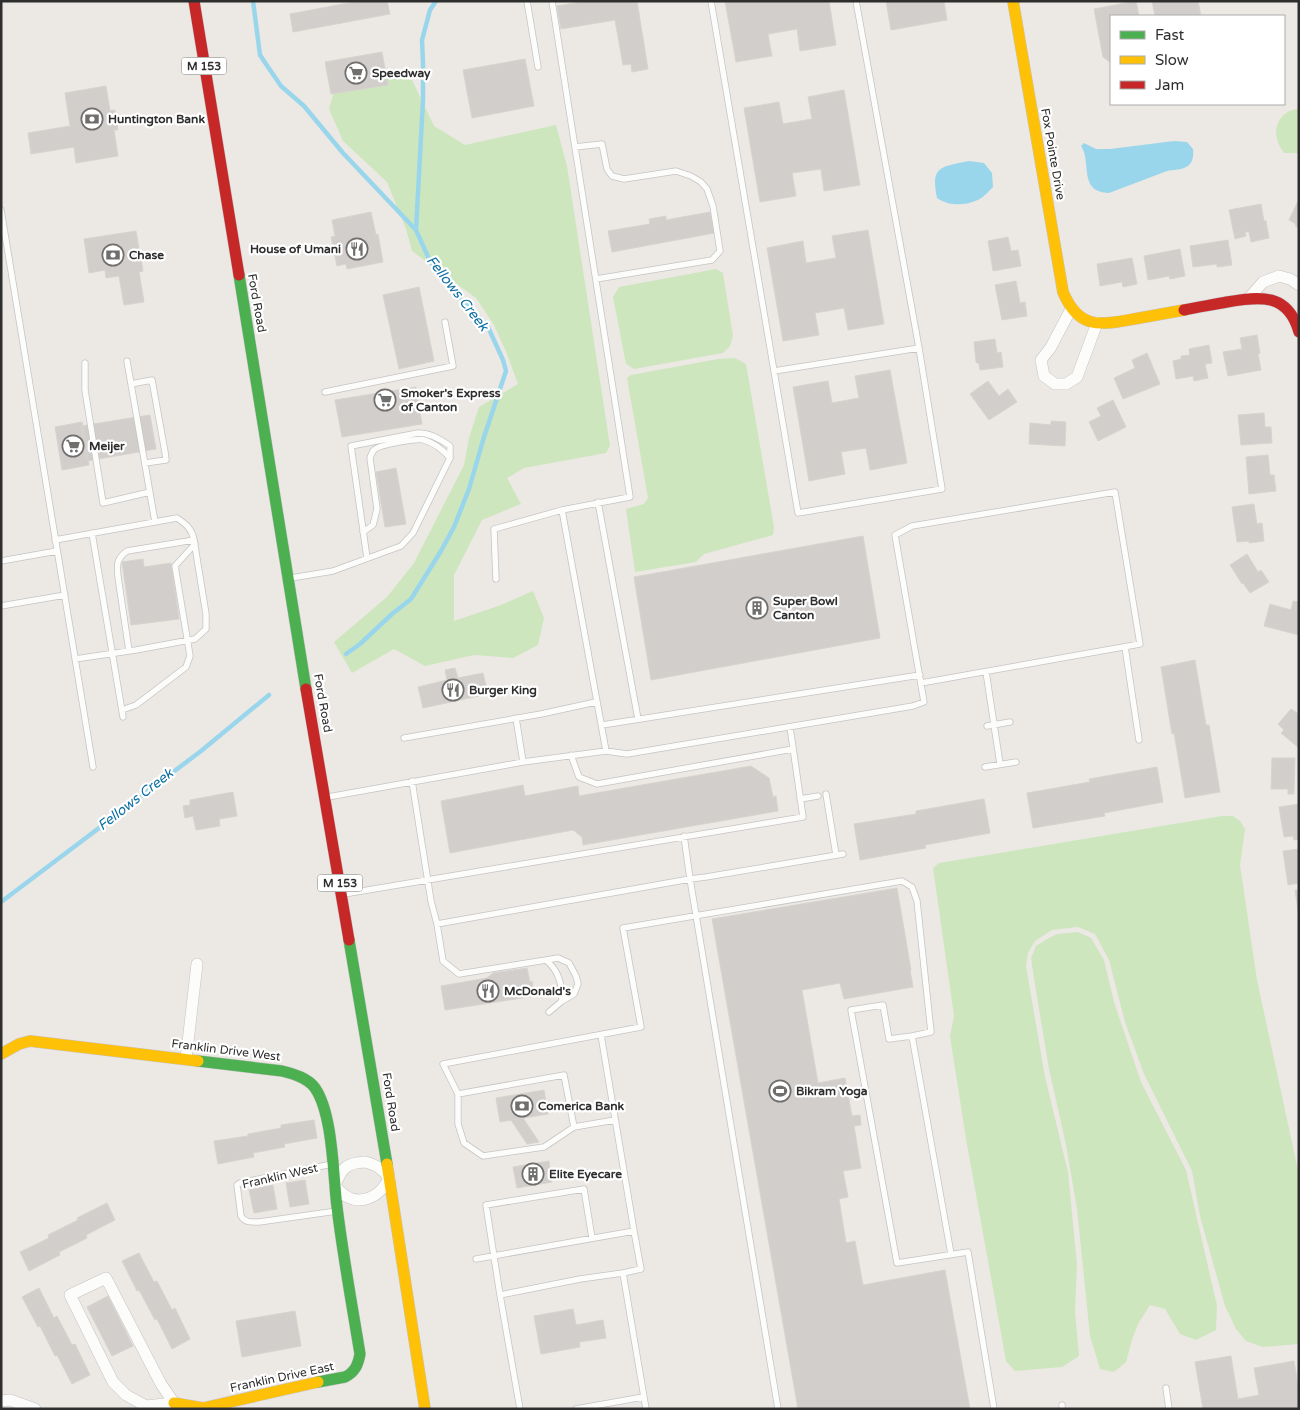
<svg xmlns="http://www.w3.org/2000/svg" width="1300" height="1410" viewBox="0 0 1300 1410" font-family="'Varela Round',sans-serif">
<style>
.green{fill:#cee6be}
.water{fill:#99d6ec}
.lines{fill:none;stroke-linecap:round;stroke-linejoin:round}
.stream{stroke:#99d6ec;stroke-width:4.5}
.building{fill:#d1cecb;stroke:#d7d4d0}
.lane-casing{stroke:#c5c4c5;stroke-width:7}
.street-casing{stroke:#c5c4c5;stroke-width:12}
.fast-casing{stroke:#c5c4c5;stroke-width:12}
.slow-casing{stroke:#c5c4c5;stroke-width:12}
.jam-casing{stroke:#c5c4c5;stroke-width:12}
.lane{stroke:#fcfcfb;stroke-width:5.5}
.street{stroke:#fcfcfb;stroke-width:11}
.fast{stroke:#4caf50;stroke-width:11}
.slow{stroke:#ffc107;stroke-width:11}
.jam{stroke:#c62828;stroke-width:11}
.labels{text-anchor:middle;stroke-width:4.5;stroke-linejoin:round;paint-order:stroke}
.shield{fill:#fff;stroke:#6d6d6d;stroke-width:1}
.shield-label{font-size:11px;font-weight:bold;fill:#2e2e2e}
.poi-label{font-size:12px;font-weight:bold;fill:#2e2e2e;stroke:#fff;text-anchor:start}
.street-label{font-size:12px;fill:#2e2e2e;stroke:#fff}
.water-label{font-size:14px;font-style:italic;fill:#0d6fa3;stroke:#fff}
</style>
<rect width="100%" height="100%" fill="#ece8e4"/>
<!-- green -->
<path class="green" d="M376,72l36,8 22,46 31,19 91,-20 11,41 43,280 -4,7 -82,15 -17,10 14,26 -39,16 -28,55v46l47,-16 32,-14 11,27 -6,27 -25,13 -39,-3 -49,11 -31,-17 -42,24 -18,-31 53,-45 27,-34 50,-98 5,-27 10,-31 39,-23 -11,-30 -13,-29 -18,-27 -64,-47 -6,-22 -19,-47 -44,-41 -14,-32 6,-21z
M1298,109l1,44h-15c-2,-3 -5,-7 -6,-11 -6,-16 4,-32 20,-33z
M716,269l7,4 10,63 -3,10 -7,7 -89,16 -8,-5 -13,-67 6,-10z
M735,358l11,6 28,163 -1,8 -69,19 -8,8 -61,10 -9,-63 18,-5 4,-6 -21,-120 4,-3 87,-16z
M1222,816h11l7,5 5,8 -5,36 17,115 42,195v169l-36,3 -17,-6 -10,-12 -11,-23 -25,-90 -8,-45 -48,-97 -19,-52 -16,-62 -14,-26 -17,-7 -26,3 -17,11 -7,12 -2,13 19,111 23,95 9,93 -2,46 4,45 -17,11 -47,4 -9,-10 -40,-222 -16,-103 4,-20 -21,-148 6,-5z
M1078,932l13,6 13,22 10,42 27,80 45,88 31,136 -1,24 -20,10 -16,-6 -15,-25 -15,-4 -12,19 -6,16 -6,22 -12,10 -14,-3 -10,-33 -13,-127 -11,-64 -17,-76 -14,-84 -4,-27 5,-12 11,-7 10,-5z"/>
<!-- water -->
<path class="water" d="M1174,141l13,1 6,7c2,20 -10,20 -26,22l-58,22c-31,-1 -17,-31 -28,-47l3,-3 12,6h14z
M969,161l15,2 8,10 1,14c-4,4 -9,10 -15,13 -13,6 -30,6 -41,-2 -7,-33 5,-31 32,-37z"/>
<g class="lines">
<!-- stream -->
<path class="stream" d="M253,1l7,54 8,12 13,19 23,20 39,47 73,77 14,31 26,32 32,34 15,33 3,11 -22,66 -15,52 -15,38 -13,24 -30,48 -19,15 -32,30 -14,10
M416,230l7,-130v-37l-1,-23 8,-30 6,-9
M1,902l200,-151 68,-56"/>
</g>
<!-- building -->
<path class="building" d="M359,1h28l3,13 -97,18 -3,-18z
M586,1h51l11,68 -16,3 -1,-8 -8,1 -8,-45 -54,9 -4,-23z
M725,1h104l7,44 -36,6 -3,-22 -29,5 4,22 -36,6z
M886,1h58l3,19 -56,10z
M1136,1l3,15h-28v47l-8,-6 -9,-48z
M1152,1h46l3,15h-46z
M382,52l6,33 -57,9 -6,-32z
M525,59l9,47 -62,12 -9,-48z
M106,86l4,25 5,-1 3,20h-4l4,26 -42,7 -2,-16 -43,7 -3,-21 42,-7 -5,-33z
M844,90l16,95 -36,6 -3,-22 -29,4 4,23 -36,6 -16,-94 35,-6 4,22 29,-5 -4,-22z
M1298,201h1v27l-4,-2 1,-2 -7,-4z
M1261,204l3,17h2l3,17 -18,4 -2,-10h-4l1,4 -11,3 -6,-29z
M371,212l5,23 2,-1 5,28 -36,7 -1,-5 -9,2 -6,-29 4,-1 -3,-16z
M710,212l4,21 -102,19 -4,-21 42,-7 -1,-5 17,-3v4z
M868,230l16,94 -36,6 -4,-22 -29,5 4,22 -36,6 -16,-93 36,-7 3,22 30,-5 -4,-22z
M136,231l7,40 -4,1 5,30 -20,3 -5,-29 -13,2 -1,-8 -16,3 -5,-34z
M1008,237l3,14 7,-1 3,16 -28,5 -5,-30z
M1228,240l4,25 -15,2v-3l-24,3 -3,-21z
M1180,249l5,27 -15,3 -1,-3 -21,4 -4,-24z
M1132,258l5,26 -14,3 -1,-5 -22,4 -3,-22z
M1016,281l4,22 5,-1 2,14 -25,4 -7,-35z
M419,287l15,74 -35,8 -16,-74z
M1257,335l3,18 -2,1 3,16 -33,6 -5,-24 19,-3 -2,-11z
M995,339l2,14 4,-1 2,15 -23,3 -1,-6 -3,-2 -2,-20z
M1209,345l3,18 -7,1 3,14 -14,3 -1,-5 -17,3 -3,-18 8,-2v-3l9,-1 -1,-6z
M1147,353l13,31 -37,15 -9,-21 21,-10 -3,-8z
M890,370l17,93 -37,7 -4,-22 -25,4 4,22 -36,7 -16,-94 35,-6 4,22 27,-5 -4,-22z
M988,381l11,15 9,-7 9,13 -28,18 -19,-26z
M416,387l6,37 -80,13 -7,-37z
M1113,400l13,27 -28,14 -9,-19 12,-6 -4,-8z
M1264,413l1,14h6l1,16 -31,2 -3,-30z
M150,415l6,34 -69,12 -6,-35z
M1051,421l15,1 -1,24 -36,-2 1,-21 21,2z
M82,422l7,43 -27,5 -7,-43z
M1268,455l2,20h4l2,16 -27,3 -3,-37z
M396,468l10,56 -21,3 -9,-55z
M1254,504l3,20 5,-1 2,18 -15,2v-2l-12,1 -5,-35z
M863,536l17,102 -229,42 -17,-103z
M1247,554l11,18 3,-2 8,12 -19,11 -7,-10 -1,1 -12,-19z
M143,559l1,8 27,-4 8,56 -48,6 -9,-63z
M1293,601l6,1v33l-35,-9 6,-22 21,6z
M1195,660l11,65h3l11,67 -35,6 -11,-65 -2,1 -11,-67z
M455,668l3,10 25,-5 5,21 -65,14 -5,-21 29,-7 -2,-10z
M1291,709l8,5v34l-18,-15 3,-3 -6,-6z
M1272,758h23l-1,36h-6v-5h-17z
M751,766l18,12 4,19 3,-1 2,15 -195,34 -1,-8 -9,-7 -123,23 -9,-52 82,-16 2,11 53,-10 1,10z
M1157,767l6,35 -59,11 1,3 -72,12 -6,-35 63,-11 -1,-3z
M233,792l4,24 -18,3 1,7 -24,4 -3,-14 -8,2 -2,-12 7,-1v-5z
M984,799l6,34 -65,12 1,3 -66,12 -6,-36 62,-10v-3z
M1299,804v35l-5,1 -1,-4 -9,1 -5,-30z
M1299,849v34l-11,2 -5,-34z
M897,888l14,82h-1l3,17 -69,12 -4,-16 -38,7 16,93 27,-5 7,38 8,-1 1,10 -7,1 7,42 -18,3 5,26 -9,2 7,44 9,-2 8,44 82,-15 25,139h-172l-86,-490z
M1295,890h4v26z
M527,968l3,14 2,-1 3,15 -90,14 -4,-24 46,-8 6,-5z
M544,1090l4,24 -48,8 -4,-24z
M523,1118l16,24 -12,2 -16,-24z
M314,1120l3,18 -33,6 1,3 -32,6 1,4 -36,7 -4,-23 34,-5v-2l33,-6v-3z
M549,1161l3,21 -35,6 -4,-21z
M305,1180l4,24 -19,3 -4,-24z
M273,1185l4,24 -23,4 -5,-23z
M107,1203l8,17 -29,15 1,3 -28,14 1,3 -31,16 -9,-19 29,-14 -1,-3 30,-15 -1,-2z
M139,1253l15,29 3,-1 15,29 3,-2 15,31 -18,10 -15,-30 -2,1 -16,-30 -2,1 -15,-30z
M39,1288l15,30 3,-2 15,29 3,-1 15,31 -18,9 -15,-29 -2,1 -15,-30 -2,1 -16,-30z
M108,1296l25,50 -21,10 -25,-49z
M573,1309l3,16 27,-5 3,18 -27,4 1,5 -39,7 -7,-38z
M295,1311l6,35 -59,11 -6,-36z
M1231,1356l7,43 21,-4 -5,-27 40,-7 5,30v18h-96l-8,-47z"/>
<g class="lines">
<!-- lane casing -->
<g class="lane-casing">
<path id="lane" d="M527,1l11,66
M552,1l78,496 -68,13 44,241
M711,1l63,370 145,-23 -63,-347
M575,147l27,-3 5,25 5,7 12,3 52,-8 15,5 10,6 6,7 6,17 7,45 -8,9 -116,19
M1,210l92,557
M127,361l28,161
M85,363v27l18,113 47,-11
M774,371l24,142 144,-24 -23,-141
M131,384l21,-4 13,72 1,8 -21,3
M325,392l128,-26 -8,-44
M598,502l40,217
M363,532l10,-7 4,-16 -7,-51c1,-3 2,-6 4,-8 4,-5 43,-12 50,-10 10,3 20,11 26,18
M92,533l31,184
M55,540l122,-22c9,6 15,11 17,22l12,74v15l-11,10 -59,11 -61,9
M1,561l56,-10
M291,578l42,-7 68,-25 12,-13 37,-75v-12c-10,-7 -20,-13 -32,-13l-67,13 16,112
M496,579l-2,-50 68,-19
M1,606l64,-11
M1125,647l14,93
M129,651l-11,-74c-1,-12 -2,-18 9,-26l67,-11
M986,672l14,92
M122,710l14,-5 50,-38 4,-11 -15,-90 20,-22
M516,718l7,44
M602,725l318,-50
M987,726l23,-4
M404,738l137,-24 55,-12
M571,755l8,22 18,7 196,-35
M985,767l31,-5
M412,781l19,120 6,23 6,37 16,13 87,-14c13,11 16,24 16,41l-13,11
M826,794l10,61
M328,797l195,-35 83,-11 21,3 286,-48 11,-4 -29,-167 17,-9 203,-34 25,152 -219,39
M800,799l18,-3
M344,894l459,-77 -13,-90
M437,924l253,-45 -6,-43
M546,960l12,-2 11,5 7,13 2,8 -4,10 -12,7
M601,1035l33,196 7,38 -18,4 23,136
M458,1094l106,-19 10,52
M615,1120l-41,7 -30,20 -61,9 -19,-13 -6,-19v-30l-15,-30 198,-37 -18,-99 279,-47 10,6 5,14 14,131 -19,4
M332,1164l-92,19 -3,2 4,31c4,7 11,6 18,6l78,-11
M951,1254l-39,-218 -23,3 -6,-34 -32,5 46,253 71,-11 26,157
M476,1259l158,-28
M500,1295l-14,-90 98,-16 8,49
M1166,1388l3,21
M1062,1405v4
M520,1409l-20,-114 80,-16 43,-6
M576,1409l67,-12
M778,1409l-88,-530 16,-2 137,-23"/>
</g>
<!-- street casing -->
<g class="street-casing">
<path id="street" d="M1249,298l14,-16 16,-6 11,3 9,6
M1071,309l-20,38 -10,13 3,16 11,8h11l11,-7 20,-54
M186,1059l11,-95
M365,1162c11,3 17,6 24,16 -11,24 -39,31 -54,7 7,-17 11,-22 30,-23z
M106,1278l55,106 13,19 -28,3 -20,-11 -13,-13 -43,-87z
M1,1401l9,-1 25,9"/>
</g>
<!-- fast casing -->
<g class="fast-casing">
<path id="fast" d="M239,275l67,414
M349,940l38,224
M198,1061l84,10c12,3 26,7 33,17 18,26 18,87 22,119 6,49 15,98 23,147 -2,11 -5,18 -15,23l-27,5"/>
</g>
<!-- slow casing -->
<g class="slow-casing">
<path id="slow" d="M1013,1l50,291c16,38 37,33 71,27 17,-3 33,-6 50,-9
M1,1054l18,-10 11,-3 168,20
M387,1164l38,245
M174,1403l29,5 115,-26"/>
</g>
<!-- jam casing -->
<g class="jam-casing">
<path id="jam" d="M194,1l45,274
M1184,310c14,-3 28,-5 43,-8 33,-6 61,-9 72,30
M306,689l43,251"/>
</g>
<!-- lane -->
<use href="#lane" class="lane"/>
<!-- street -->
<use href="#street" class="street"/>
<!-- fast -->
<use href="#fast" class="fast"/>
<!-- slow -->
<use href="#slow" class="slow"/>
<!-- jam -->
<use href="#jam" class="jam"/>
</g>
<!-- icons -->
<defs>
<g id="supermarket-ring" transform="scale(1.125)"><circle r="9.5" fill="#fff" stroke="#706f6e" stroke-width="1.5"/><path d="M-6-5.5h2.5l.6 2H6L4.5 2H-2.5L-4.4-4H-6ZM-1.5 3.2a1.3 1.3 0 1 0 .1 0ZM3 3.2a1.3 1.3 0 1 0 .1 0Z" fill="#706f6e"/></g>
<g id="bank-ring" transform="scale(1.125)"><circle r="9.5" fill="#fff" stroke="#706f6e" stroke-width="1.5"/><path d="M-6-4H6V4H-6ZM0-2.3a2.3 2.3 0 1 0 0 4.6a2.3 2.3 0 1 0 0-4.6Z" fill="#706f6e"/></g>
<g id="restaurant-ring" transform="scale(1.125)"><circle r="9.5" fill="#fff" stroke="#706f6e" stroke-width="1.5"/><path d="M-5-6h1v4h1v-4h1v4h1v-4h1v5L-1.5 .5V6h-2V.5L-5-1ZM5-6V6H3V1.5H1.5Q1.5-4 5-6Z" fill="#706f6e"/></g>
<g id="building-ring" transform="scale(1.125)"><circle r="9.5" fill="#fff" stroke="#706f6e" stroke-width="1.5"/><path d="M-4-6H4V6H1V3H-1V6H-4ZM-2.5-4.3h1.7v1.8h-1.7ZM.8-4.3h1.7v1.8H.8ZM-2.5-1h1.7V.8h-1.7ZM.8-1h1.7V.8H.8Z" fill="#706f6e"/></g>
<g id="stadium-ring" transform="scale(1.125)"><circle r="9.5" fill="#fff" stroke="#706f6e" stroke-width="1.5"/><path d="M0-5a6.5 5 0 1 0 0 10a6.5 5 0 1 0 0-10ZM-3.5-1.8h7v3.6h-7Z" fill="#706f6e"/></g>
</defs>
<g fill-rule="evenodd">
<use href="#supermarket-ring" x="356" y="73"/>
<use href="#bank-ring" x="92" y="119"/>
<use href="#restaurant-ring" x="357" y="249"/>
<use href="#bank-ring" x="113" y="255"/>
<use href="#supermarket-ring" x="385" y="400"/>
<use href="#supermarket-ring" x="73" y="446"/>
<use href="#building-ring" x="757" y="608"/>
<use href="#restaurant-ring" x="453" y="690"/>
<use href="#restaurant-ring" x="488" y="991"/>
<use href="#stadium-ring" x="780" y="1091"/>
<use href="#bank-ring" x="522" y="1106"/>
<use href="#building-ring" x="533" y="1174"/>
</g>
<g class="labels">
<!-- shield labels -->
<g class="shield">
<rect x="181.5" y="57.5" width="45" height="17" rx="4"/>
<rect x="317.5" y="874.5" width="45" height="17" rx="4"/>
</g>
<g class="shield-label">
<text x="204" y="70">M 153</text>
<text x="340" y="887">M 153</text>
</g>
<!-- poi labels -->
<g class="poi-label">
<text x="372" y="77">Speedway</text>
<text x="108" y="123">Huntington Bank</text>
<text x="341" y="253" text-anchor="end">House of Umani</text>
<text x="129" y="259">Chase</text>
<text x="401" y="397">Smoker's Express<tspan x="401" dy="14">of Canton</tspan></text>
<text x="89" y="450">Meijer</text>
<text x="773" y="605">Super Bowl<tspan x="773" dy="14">Canton</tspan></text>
<text x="469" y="694">Burger King</text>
<text x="504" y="995">McDonald's</text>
<text x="796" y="1095">Bikram Yoga</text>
<text x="538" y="1110">Comerica Bank</text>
<text x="549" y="1178">Elite Eyecare</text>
</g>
<!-- street labels -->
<g class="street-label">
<text transform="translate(1053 154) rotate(80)" y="4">Fox Pointe Drive</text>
<text transform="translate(257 303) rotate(80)" y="4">Ford Road</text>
<text transform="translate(323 703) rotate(80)" y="4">Ford Road</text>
<text transform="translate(226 1050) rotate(7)" y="4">Franklin Drive West</text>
<text transform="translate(391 1102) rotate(81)" y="4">Ford Road</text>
<text transform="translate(280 1176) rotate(-13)" y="4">Franklin West</text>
<text transform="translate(282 1377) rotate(-12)" y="4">Franklin Drive East</text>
</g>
<!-- water labels -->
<g class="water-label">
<text transform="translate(458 293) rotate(52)" y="5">Fellows Creek</text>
<text transform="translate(135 799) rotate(-38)" y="5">Fellows Creek</text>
</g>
</g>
<!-- border -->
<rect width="1300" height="1410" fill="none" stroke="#2e2e2e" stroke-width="5"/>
<!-- legend -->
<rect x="1110" y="15" width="175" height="90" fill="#ffffff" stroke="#ababab"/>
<rect x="1120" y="31" width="25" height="8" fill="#4caf50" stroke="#ababab"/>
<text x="1155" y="40" font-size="15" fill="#2e2e2e">Fast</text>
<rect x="1120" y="56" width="25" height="8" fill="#ffc107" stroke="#ababab"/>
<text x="1155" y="65" font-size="15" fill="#2e2e2e">Slow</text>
<rect x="1120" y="81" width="25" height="8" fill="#c62828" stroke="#ababab"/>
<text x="1155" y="90" font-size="15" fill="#2e2e2e">Jam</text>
</svg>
